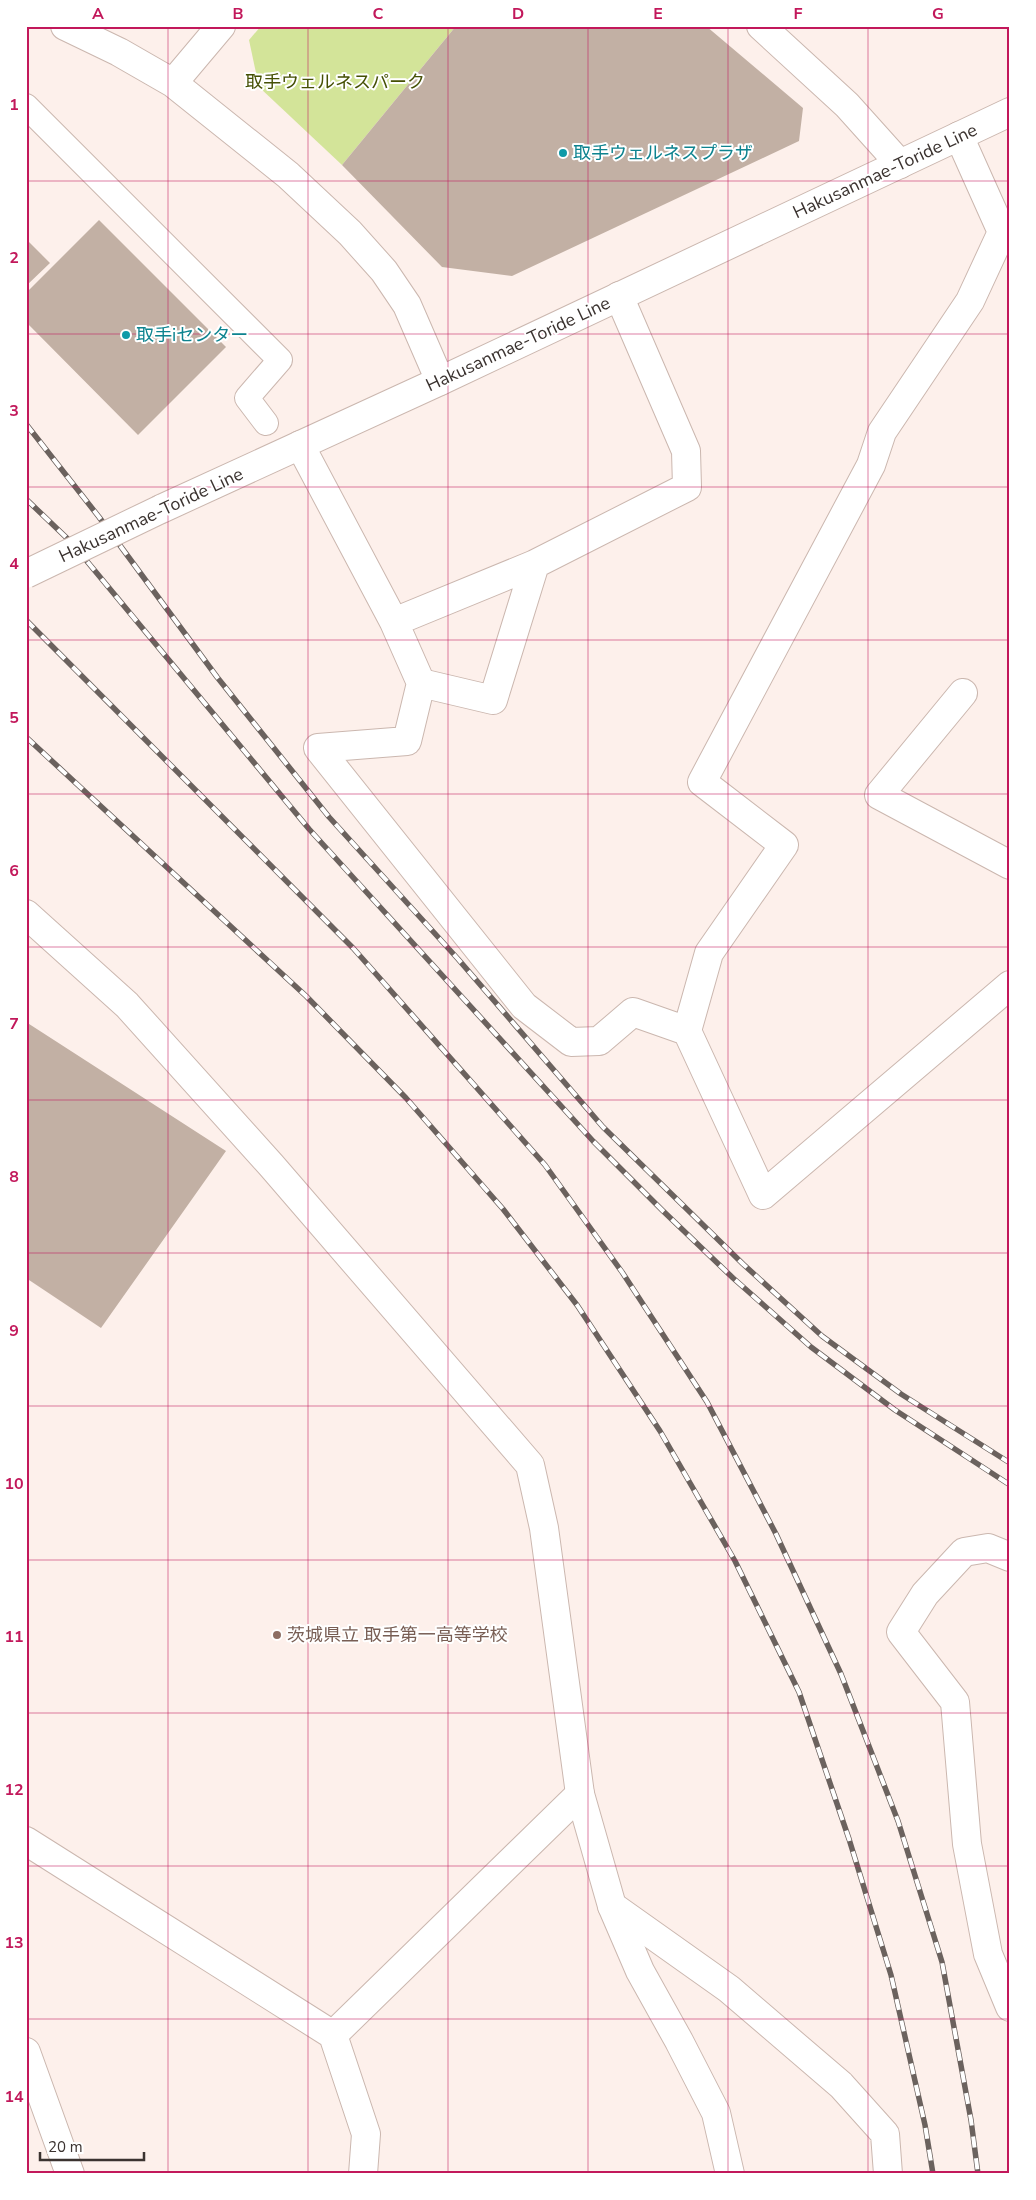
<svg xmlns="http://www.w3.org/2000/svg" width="1036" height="2200" viewBox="0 0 1036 2200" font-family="'Nunito Sans','Noto Sans JP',sans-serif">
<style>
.green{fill:#d3e499}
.building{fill:#c2b0a4}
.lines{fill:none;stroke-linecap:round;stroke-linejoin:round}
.pedestrian-casing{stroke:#cbb7af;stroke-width:26}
.minor-casing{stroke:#cbb7af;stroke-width:30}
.tertiary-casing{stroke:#cbb7af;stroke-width:30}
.secondary-casing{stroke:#cbb7af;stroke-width:30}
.pedestrian{stroke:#fff;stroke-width:24}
.minor{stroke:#fff;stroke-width:28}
.tertiary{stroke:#fff;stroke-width:28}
.secondary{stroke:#fff;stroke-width:28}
.rail-casing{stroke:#6b625e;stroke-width:5.5}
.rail{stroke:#fff;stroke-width:4;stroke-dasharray:11;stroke-linecap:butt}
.secondary-bridge-casing{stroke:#cbb7af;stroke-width:30;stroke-linecap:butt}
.secondary-bridge{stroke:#fff;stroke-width:28}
.grid{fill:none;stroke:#c2185b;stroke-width:1;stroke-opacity:0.55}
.culture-dot{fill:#0f9aa8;stroke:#fff;stroke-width:2}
.education-dot{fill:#8d6e63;stroke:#fff;stroke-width:2}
.labels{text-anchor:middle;stroke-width:4;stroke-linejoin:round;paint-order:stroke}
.park-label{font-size:18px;fill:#455004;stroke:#fff}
.culture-label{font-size:18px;fill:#0d838f;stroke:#fff;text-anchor:start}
.street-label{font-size:18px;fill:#3b3330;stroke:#fff}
.education-label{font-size:18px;fill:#785e54;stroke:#fff;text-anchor:start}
.neatline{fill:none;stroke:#c2185b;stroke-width:2}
.grid-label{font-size:16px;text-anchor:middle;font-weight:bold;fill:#c2185b}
</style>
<rect width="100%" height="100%" fill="#fdf0eb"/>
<!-- green -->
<path class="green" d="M261,26h195l-114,139 -83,-78 -10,-47z"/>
<!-- building -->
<path class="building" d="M456,26h250l97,82 -4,33 -287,135 -70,-9 -100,-102z
M99,220l127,127 -88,88 -112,-113v-29z
M26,239l24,24 -24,23z
M26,1022l200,129 -125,177 -75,-50z"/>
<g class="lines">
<!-- pedestrian casing -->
<g class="pedestrian-casing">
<path id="pedestrian" d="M26,106l254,254 -33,38 19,25"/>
</g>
<!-- minor casing -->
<g class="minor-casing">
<path id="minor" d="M959,136l43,96 8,7
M1002,232l-32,69 -88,131 -11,33 -169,317 82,63 -75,108 -22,78 76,164 247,-210
M300,445l94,177 27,61 72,17 42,-136 152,-77 -1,-36 -67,-155
M394,622l141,-58
M421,683l-14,58 -89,7 206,258 47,36 28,-1 34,-29 54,19
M963,693l-84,102 131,70
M1010,1557l-22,-9 -24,4 -39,42 -24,38 54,70 12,142 21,110 22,53
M26,1841l307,194 33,99 -3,40
M612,1906l117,83 112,96 44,49 3,40
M333,2035l247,-241
M26,2052l44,122"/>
</g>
<!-- tertiary casing -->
<g class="tertiary-casing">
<path id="tertiary" d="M65,26l54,26 54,31 115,92 62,58 34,38 23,34 33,76
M761,26l86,79 53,59
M173,83l48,-57
M26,914l101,91 144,160 259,300 14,63 36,266 32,112 28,65 39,70 37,72 14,61"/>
</g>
<!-- secondary casing -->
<g class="secondary-casing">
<path id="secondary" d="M161,509l279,-128 570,-269"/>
</g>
<!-- pedestrian -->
<use href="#pedestrian" class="pedestrian"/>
<!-- minor -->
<use href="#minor" class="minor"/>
<!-- tertiary -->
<use href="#tertiary" class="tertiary"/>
<!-- secondary -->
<use href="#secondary" class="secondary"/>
<!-- rail casing -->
<g class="rail-casing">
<path id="rail" d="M26,424l73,93 118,160 112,140 129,142 145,168 140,137 79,72 79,58 109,69
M26,499l45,43 238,287 284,312 69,69 71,68 78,69 84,63 115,75
M26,620l327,328 192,217 77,107 85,130 69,132 65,140 57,147 44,141 29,158 7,54
M26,737l280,259 100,102 97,111 74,96 83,126 75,130 64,131 50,147 42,136 34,150 8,49"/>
</g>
<!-- rail -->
<use href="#rail" class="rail"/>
<!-- secondary-bridge casing -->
<g class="secondary-bridge-casing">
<path id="secondary-bridge" d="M26,574l135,-65"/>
</g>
<!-- secondary-bridge -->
<use href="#secondary-bridge" class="secondary-bridge"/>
</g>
<!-- grid -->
<path class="grid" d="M168,26v2148M308,26v2148M448,26v2148M588,26v2148M728,26v2148M868,26v2148M26,181h984M26,334h984M26,487h984M26,640h984M26,794h984M26,947h984M26,1100h984M26,1253h984M26,1406h984M26,1560h984M26,1713h984M26,1866h984M26,2019h984"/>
<!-- markers -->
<g class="culture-dot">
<circle cx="563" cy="153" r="5"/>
<circle cx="126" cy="335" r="5"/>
</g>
<circle class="education-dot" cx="277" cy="1635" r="5"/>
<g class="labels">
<!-- park labels -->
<g class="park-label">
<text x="335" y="88">取手ウェルネスパーク</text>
</g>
<!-- culture labels -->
<g class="culture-label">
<text x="573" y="159">取手ウェルネスプラザ</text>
<text x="136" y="341">取手iセンター</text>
</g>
<!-- street labels -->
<g class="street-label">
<text transform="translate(885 171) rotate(-25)" y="6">Hakusanmae-Toride Line</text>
<text transform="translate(518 344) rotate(-25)" y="6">Hakusanmae-Toride Line</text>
<text transform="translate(151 515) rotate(-25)" y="6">Hakusanmae-Toride Line</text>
</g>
<!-- education labels -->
<g class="education-label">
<text x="287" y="1641">茨城県立 取手第一高等学校</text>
</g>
</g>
<!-- border -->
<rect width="1036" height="2200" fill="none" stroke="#ffffff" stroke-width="55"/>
<!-- scale -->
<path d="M40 2152v8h104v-8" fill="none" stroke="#3b3330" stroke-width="2.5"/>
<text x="48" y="2152" font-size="15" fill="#3b3330" stroke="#ffffff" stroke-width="4" paint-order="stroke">20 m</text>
<rect x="28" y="28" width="980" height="2144" class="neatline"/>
<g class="grid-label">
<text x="98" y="19">A</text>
<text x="238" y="19">B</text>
<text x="378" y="19">C</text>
<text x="518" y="19">D</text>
<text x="658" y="19">E</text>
<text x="798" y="19">F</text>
<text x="938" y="19">G</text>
<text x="14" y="110">1</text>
<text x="14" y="263">2</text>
<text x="14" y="416">3</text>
<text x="14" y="569">4</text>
<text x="14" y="723">5</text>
<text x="14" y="876">6</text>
<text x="14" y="1029">7</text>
<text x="14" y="1182">8</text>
<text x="14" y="1336">9</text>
<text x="14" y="1489">10</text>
<text x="14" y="1642">11</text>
<text x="14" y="1795">12</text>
<text x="14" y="1948">13</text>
<text x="14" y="2102">14</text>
</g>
</svg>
